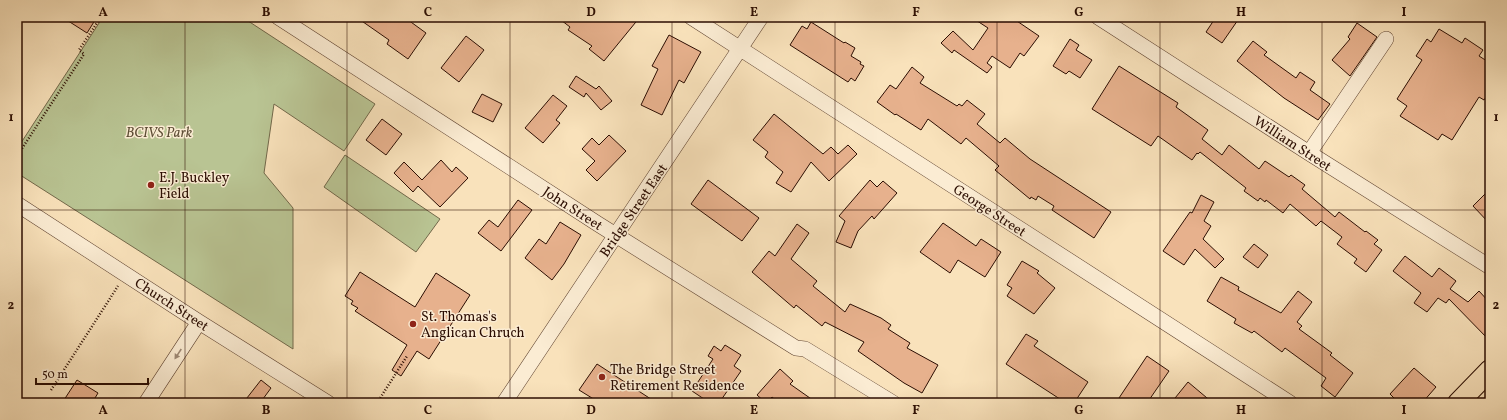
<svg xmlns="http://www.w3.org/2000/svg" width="1507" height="420" viewBox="0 0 1507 420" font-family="Vollkorn,serif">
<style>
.green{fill:#b9c493;stroke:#72684a}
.building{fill:#e7b18d;stroke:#2b0d02}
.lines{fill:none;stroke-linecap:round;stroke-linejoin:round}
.minor-casing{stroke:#5e4230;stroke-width:16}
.major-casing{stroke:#2b0d02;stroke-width:22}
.path{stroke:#2b0d02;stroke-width:2.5;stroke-dasharray:1 2;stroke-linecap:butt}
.minor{stroke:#fbecd3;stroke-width:15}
.major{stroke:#f9e2bb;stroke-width:20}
.oneway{fill:#9d8875}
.grid{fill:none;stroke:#2b0d02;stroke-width:1;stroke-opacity:0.55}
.poi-dot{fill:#8f2418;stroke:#fbecd3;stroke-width:1.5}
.labels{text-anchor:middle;stroke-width:3;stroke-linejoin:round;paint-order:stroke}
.park-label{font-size:14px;font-style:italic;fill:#5d4d35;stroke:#fbecd3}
.street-label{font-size:14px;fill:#2b0d02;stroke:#fbecd3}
.poi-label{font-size:14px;fill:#2b0d02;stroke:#fbecd3;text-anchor:start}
.neatline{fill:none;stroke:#2b0d02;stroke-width:1.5}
.grid-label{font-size:13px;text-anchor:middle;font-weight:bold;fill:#2b0d02}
</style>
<rect width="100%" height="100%" fill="#f9e2bb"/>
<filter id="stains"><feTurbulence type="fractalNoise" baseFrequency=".005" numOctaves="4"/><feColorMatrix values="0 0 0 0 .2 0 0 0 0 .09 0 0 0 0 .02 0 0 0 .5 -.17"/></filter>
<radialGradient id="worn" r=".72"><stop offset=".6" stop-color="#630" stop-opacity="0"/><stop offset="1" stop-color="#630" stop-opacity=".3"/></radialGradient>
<!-- green -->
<path class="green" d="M103,17h139l133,87 -31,47 -70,-47 -10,69 29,35v141l-276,-176v-24z
M345,155l95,64 -24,33 -92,-65z"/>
<!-- building -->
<path class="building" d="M62,17h35l-10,16z
M356,17h48l22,16 -18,26 -21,-15 2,-4z
M557,17h83l-36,44 -15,-12 3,-3 -24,-16 2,-3z
M971,17h40l28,19 -15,20 -4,-3 -10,15 -18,-12 -5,7 5,4 -5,6 -33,-23 -2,3 -11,-10 12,-12 20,19 15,-22z
M1216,17h24l-18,26 -16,-11z
M811,22l33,21 1,-1 10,6 -4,8 10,6 -1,2 4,2 -9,15 -4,-3 -3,4 -58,-37 12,-19 5,3z
M1357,23l20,14 -27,39 -18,-16 18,-21 -2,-2z
M1439,29l23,14 3,-5 18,12 -4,6 11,7v28l-6,9 -5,-3 -27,43 -10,-6 -4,6 -38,-24 7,-10 -10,-7 25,-39 -6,-4 11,-17 4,3z
M669,35l32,17 -17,31 -5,-3 -17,35 -21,-10 17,-36 -6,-3z
M466,36l18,14 -25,32 -18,-14z
M1070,39l9,6 -3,5 16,10 -12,18 -11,-7 -3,3 -13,-8z
M1253,41l14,11 -3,3 32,23 4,-6 15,10 -5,8 20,14 -12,16 -34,-22 -47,-37z
M1119,66l59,37 -2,4 32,23 -6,9 20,16 7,-10 30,24 6,-8 24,16 2,-2 14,10 -3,4 33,28 4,-5 26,20 1,-1 12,9 -4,4 8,6 -16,22 -12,-9 3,-4 -20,-15 5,-7 -21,-16 -5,5 -26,-22 -7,9 -17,-13 -1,2 -5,-4 -2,3 -14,-10 2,-3 -46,-36 -2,2 -1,-1 -5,7 -34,-24 -7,10 -59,-37z
M912,67l12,10 -4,6 37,23 2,-2 3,2 5,-6 18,14 -8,10 23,19 5,-5 25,21 81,53 -17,26 -42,-28 2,-4 -16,-10 -2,4 -5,-3 -1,2 -35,-29 4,-4 -33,-28 -5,6 -33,-25 -7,11 -25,-16 -1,1 -18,-13 13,-17 6,4z
M576,76l20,13 3,-3 13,15 -11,9 -15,-17 -2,4 -15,-10z
M482,94l20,10 -9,18 -21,-10z
M553,95l14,11 -11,14 4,3 -17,20 -18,-15z
M774,114l49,40 8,-7 7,7 10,-9 9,9 -28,27 -18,-19 -20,30 -15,-9 7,-11 -18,-15 3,-5 -15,-12z
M382,119l20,15 -16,21 -20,-15z
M609,135l17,16 -29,30 -11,-11 9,-9 -13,-12 10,-11 7,7z
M441,160l11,12 4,-5 12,11 -28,29 -22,-21 -5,6 -19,-19 10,-11 18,18z
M708,180l51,38 -17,23 -51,-37z
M870,180l7,7 6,-6 14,12 -23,26 -2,-3 -14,15 -7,17 -15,-6 9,-21 -6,-5z
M1490,189v35l-17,-18z
M1201,195l13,7 -10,19 7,5 -8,13 21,20 -9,9 -20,-19 -11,16 -21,-14 27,-39 2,1z
M518,200l14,10 -31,41 -23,-18 11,-13 9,7z
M560,222l21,13 -17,29 -12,16 -27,-22 14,-19 7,5z
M943,223l33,23 5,-7 20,13 -16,25 -27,-17 -8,13 -30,-21z
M797,224l12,9 -18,26 26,22 -4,5 32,26 5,-8 31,14 10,7 -3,4 22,14 -3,5 31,17 -16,28 -18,-10 -46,-32 6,-9 -39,-20 -3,4 -26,-21 -2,3 -42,-36 17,-21 6,5z
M1254,244l14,11 -10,13 -15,-11z
M1405,256l27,21 7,-9 17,13 -6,8 18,13 11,-11 11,12v38l-41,-42 -3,4 -8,-5 -11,14 -13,-9 7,-10 -28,-22z
M1022,261l17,10 -2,2 18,15 -21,26 -27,-18 5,-8 -5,-3z
M360,272l55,35 21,-34 34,22 -41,64 -12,-8 -16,25 -9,-6 15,-25 -52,-34 3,-3 -7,-4 2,-3 -8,-5z
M1221,277l18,10 -1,3 43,23 17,-22 14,11 -15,20 5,4 -3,3 33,24 -2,2 23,18 -18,24 -14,-11 5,-8 -41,-30 -3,4 -28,-21 -2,2 -18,-10 2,-4 -29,-18z
M1026,334l12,7 -4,5 54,36 -14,21h-8l-60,-39z
M725,345l16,10 -7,11 7,5 -22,32h-9l-18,-12 21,-32 -5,-3 6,-10 7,5z
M1147,356l22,15 -22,32h-20l-8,-5z
M597,364l60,39h-57l-21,-13z
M1414,368l22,19 -14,16h-23l-9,-9z
M780,369l13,12 -3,3 27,19h-38l-7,-6 -6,6 -9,-8z
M77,380l21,13 -6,10h-30z
M261,380l10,8 -11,15h-17z
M1188,382l25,21h-42z"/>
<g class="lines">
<!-- minor casing -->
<g class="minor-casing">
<path id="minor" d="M278,17l320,207 198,124 9,1 88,54
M691,17l599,386
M1098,17l211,136 181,114
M1309,153l77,-114
M17,204l182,118 129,81
M146,403l53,-81
M504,403l257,-386"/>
</g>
<!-- major casing -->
<g class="major-casing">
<path id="major" d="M1458,403l32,-33"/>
</g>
<!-- path -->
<path class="path" d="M17,156l67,-102 -5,-4 22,-33
M51,390l67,-104
M377,403l30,-47"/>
<!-- minor -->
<use href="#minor" class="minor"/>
<!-- major -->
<use href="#major" class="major"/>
</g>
<!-- one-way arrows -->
<defs><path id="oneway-solid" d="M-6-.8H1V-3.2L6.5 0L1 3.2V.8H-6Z"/></defs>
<use class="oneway" href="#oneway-solid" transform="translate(178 354) rotate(123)"/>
<!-- grid -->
<path class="grid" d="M185,17v386M347,17v386M510,17v386M672,17v386M835,17v386M997,17v386M1160,17v386M1322,17v386M17,210h1473"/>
<!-- markers -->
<g class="poi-dot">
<circle cx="151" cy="185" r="4"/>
<circle cx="413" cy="324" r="4"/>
<circle cx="602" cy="377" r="4"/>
</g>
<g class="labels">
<!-- park labels -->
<g class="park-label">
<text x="159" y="137">BCIVS Park</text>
</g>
<!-- street labels -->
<g class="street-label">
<text transform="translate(1293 143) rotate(33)" y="5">William Street</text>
<text transform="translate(573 208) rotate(33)" y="5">John Street</text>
<text transform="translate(633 210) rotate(-56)" y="5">Bridge Street East</text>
<text transform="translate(990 210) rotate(33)" y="5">George Street</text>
<text transform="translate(172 304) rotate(33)" y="5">Church Street</text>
</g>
<!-- poi labels -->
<g class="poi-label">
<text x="159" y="182">E.J. Buckley<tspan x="159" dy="16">Field</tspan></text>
<text x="421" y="321">St. Thomas's<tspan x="421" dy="16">Anglican Chruch</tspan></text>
<text x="610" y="374">The Bridge Street<tspan x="610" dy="16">Retirement Residence</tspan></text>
</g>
</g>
<!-- margin -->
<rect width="1507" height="420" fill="none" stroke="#f9e2bb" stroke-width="44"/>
<!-- scale -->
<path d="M36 378v6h112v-6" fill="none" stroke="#2b0d02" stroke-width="2"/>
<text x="42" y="378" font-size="12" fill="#2b0d02" stroke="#fbecd3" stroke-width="3" paint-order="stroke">50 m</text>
<rect x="22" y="22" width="1463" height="376" class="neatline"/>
<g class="grid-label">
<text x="103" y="16">A</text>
<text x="266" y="16">B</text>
<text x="428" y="16">C</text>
<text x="591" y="16">D</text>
<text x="754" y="16">E</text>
<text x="916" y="16">F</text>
<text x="1079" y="16">G</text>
<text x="1241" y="16">H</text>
<text x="1404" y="16">I</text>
<text x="11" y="121">1</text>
<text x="1496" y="121">1</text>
<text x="11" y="309">2</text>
<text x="1496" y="309">2</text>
<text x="103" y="414">A</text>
<text x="266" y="414">B</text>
<text x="428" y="414">C</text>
<text x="591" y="414">D</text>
<text x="754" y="414">E</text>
<text x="916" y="414">F</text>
<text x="1079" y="414">G</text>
<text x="1241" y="414">H</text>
<text x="1404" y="414">I</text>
</g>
<rect width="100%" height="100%" filter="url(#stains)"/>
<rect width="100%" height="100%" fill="url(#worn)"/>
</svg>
